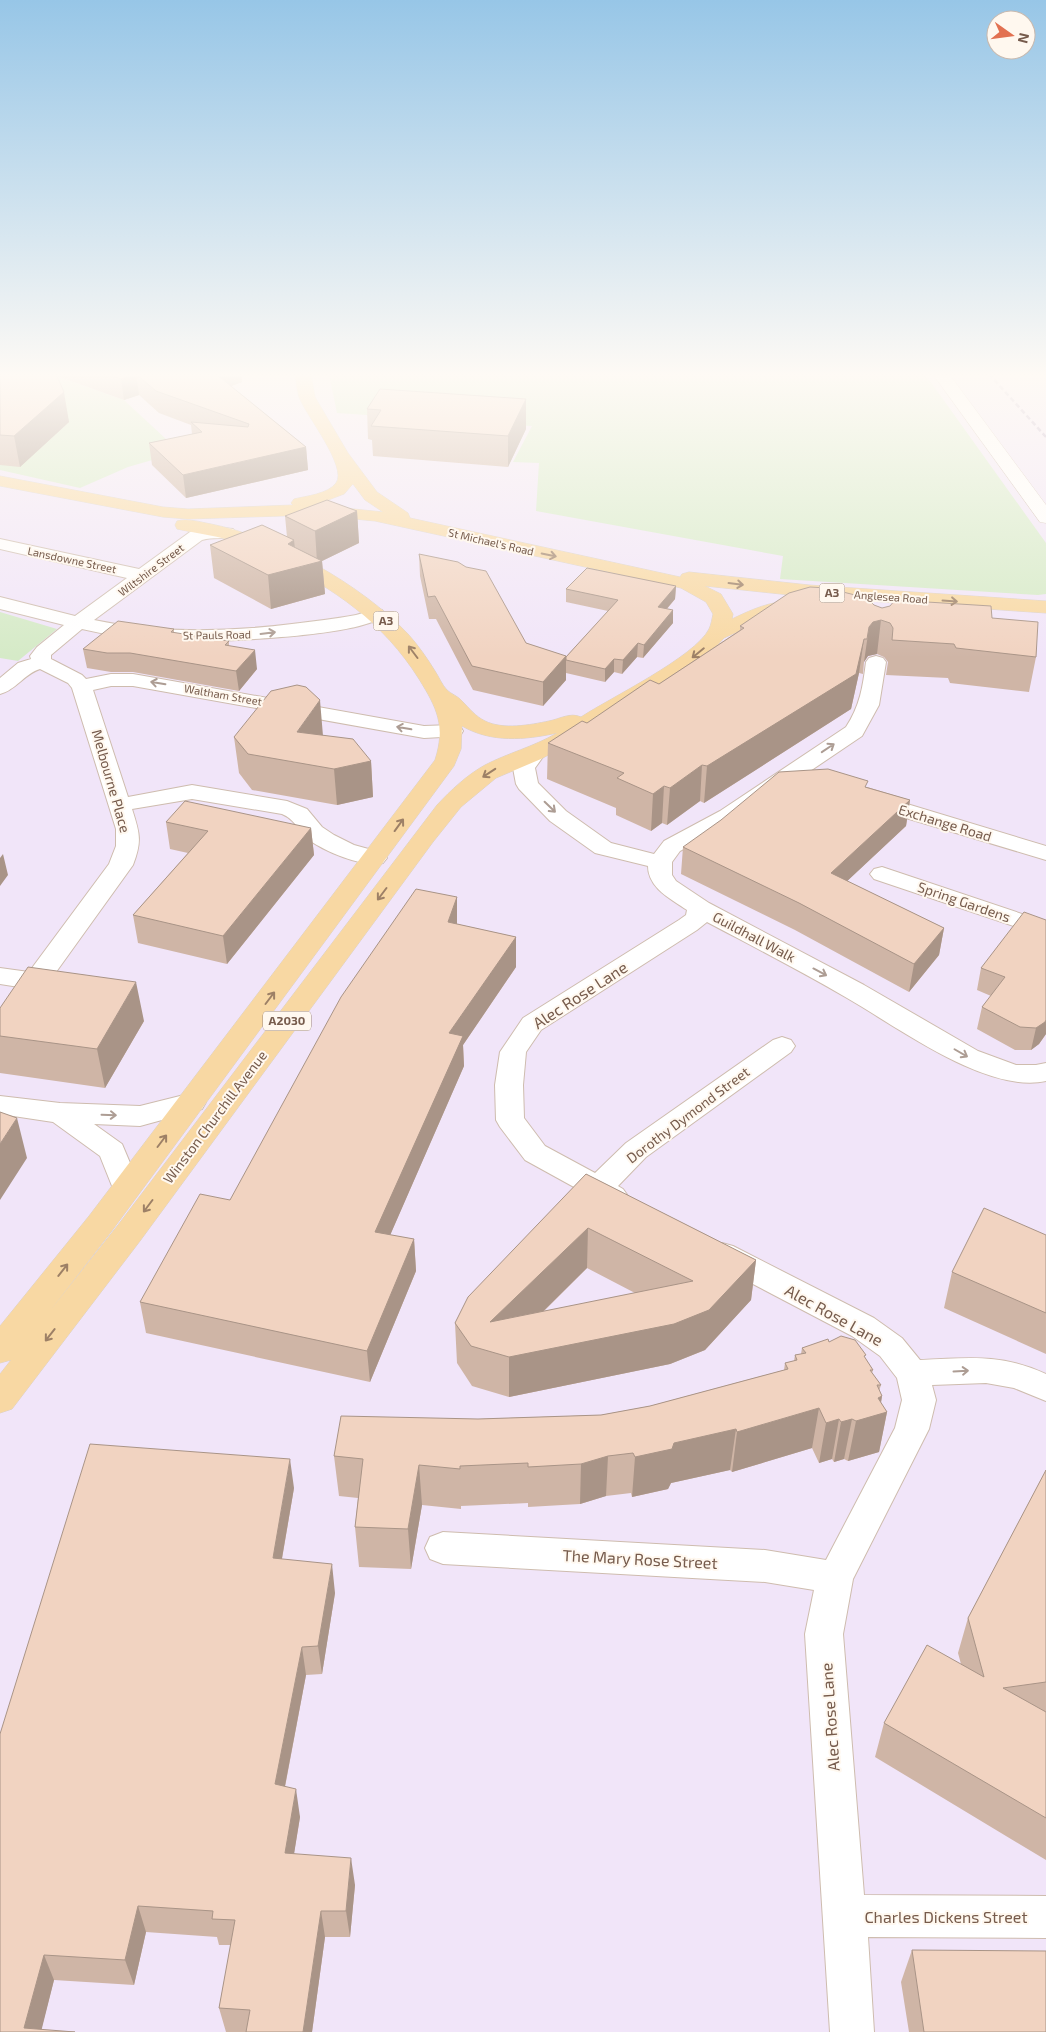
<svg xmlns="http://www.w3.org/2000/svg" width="1046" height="2032" viewBox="0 0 1046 2032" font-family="'Exo 2',sans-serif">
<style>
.education{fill:#f1e5f9}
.green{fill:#d5eac7}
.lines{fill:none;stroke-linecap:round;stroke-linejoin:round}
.minor-casing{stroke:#cebcae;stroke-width:2}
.tertiary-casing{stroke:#cebcae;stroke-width:1}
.primary-casing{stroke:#d9d1cd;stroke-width:1}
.minor{fill:#fff;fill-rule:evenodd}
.tertiary{fill:#fff;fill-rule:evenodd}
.primary{fill:#f8d8a3;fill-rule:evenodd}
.rail{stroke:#b7a6c6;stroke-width:2.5;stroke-dasharray:5 3;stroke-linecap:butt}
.wall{fill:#cfb5a6;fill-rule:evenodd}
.shaded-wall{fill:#a99487}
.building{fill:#f1d3c1;stroke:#a99487;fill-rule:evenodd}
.oneway{stroke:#9d8066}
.oneway2{stroke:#ad9d94}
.labels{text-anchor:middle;stroke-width:4;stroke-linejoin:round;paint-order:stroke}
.far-street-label{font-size:11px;fill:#765b4c;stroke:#fff8ef}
.shield{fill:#fff8ef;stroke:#9f8a7d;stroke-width:1}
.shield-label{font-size:12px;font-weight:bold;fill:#765b4c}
.street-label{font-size:14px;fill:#765b4c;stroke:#fff8ef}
.near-street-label{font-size:16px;fill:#765b4c;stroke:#fff8ef}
</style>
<rect width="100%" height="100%" fill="#fcf4e8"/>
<!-- education -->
<path class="education" d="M0,374h1046v1658h-1046z"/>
<!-- green -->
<path class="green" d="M0,374h51l73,26 56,52 -52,15 -48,21 -80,-18z
M329,374h596l121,169v51l-8,1 -258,-16 3,-23 -247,-45 3,-48 -26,-1 19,-36 -195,-13z
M0,612l57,17 -39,32 -18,-3z"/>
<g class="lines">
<!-- minor casing -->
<g class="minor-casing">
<path id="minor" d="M209,527l24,2 3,4 -3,4c-10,2 -20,0 -31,3l-108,80c65,14 133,12 198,4 22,-3 43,-5 64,-9 10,-2 15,-8 26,-5l3,4c-17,24 -190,29 -224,27 -27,-2 -53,-6 -79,-12l-31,26v4l31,16 4,4 25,-5h22l291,52 28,-1 8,1 3,5 -3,5 -36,2 -291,-52h-22l-18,4 35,107 64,-12 95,16 20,8 15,18 12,8 20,10 29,8 4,5 -4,5c-19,5 -61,-12 -76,-25 -9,-9 -13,-19 -25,-24l-90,-15 -60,10c8,25 10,32 1,56l-87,121 -37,56 -9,3v-29l19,-29 -19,-3v-16l29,4 80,-108 7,-18v-17l-44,-141 -4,-5 -28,-14c-16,5 -24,21 -40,25v-16l18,-15 13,-4 -1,-3 7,-9 27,-22 -64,-16v-12l75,19 52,-38 -127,-29v-10l139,30 51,-37z
M876,656l7,2 3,4 -7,43 -17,31 -126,85 -56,30 -8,11v13l4,6 33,22 155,82 114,66 38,14h20l10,-2v18c-60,13 -148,-54 -199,-83 -46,-27 -93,-51 -140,-76l-10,8 -156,100 -15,22 -3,33 1,33 21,28 50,27 31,-30 147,-103 9,-3 9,3 4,6 -4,6 -145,105 -28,29 5,3 5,7 -5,7 -10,4 -10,-4 -78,-43 -25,-33 -4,-7 -1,-35 5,-33 23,-34 156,-98 7,-5 1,-5c-16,-11 -39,-22 -39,-44l-53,-13 -45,-32 -31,-32 -3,-5 -3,-16 13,-19 8,-1 8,1 3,5 -10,14 3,15 28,28 45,32 43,11 10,-13 56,-30 126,-84c14,-21 17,-41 20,-65l3,-4z
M874,794l172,52v14l-180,-54 -3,-5 3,-5z
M882,867l164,55v15l-172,-58 -4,-5 4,-5z
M192,1093l10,2 4,7 -4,7 -62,17 -46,-2 28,20 19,45 -5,7 -10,4 -10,-4 -16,-40 -47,-34 -53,-8v-18l60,7 80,3z
M722,1243l11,3 141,72 28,20 18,22c48,-2 80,-7 126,14v27l-32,-13 -28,-5 -54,2 4,15 -7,29 -76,150 -10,55 21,261 182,1v42l-178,-1 6,95h-44l-25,-398 9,-44 -49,-8 -322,-18 -13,-5 -5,-11 5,-11 13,-5 322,18 61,10 69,-132 7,-28 -5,-22 -17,-22 -28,-20 -141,-74 -4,-8 4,-8z"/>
</g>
<!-- tertiary casing -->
<g class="tertiary-casing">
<path id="tertiary" d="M933,374h16l97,131v18l-6,-1z"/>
</g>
<!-- primary casing -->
<g class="primary-casing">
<path id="primary" d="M295,374h16l4,23 33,56 29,39 31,21 2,5 270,59 2,-3 7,-2 120,13 237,16v12l-237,-16 -104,-11 16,8 12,20 -1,5c21,-10 46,-22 70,-16l3,4 -3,4 -30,5 -48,22 -14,15 -21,17 -115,71 -33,18 -45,19 -35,29 -28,35 -293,399 -128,168 -12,4v-39l11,-14 -11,3v-37l89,-110 346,-456c11,-34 2,-52 -16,-81 -35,-56 -86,-92 -144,-119 -15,-7 -30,-15 -46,-20 -16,-5 -34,-7 -52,-11l-2,-4 2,-4c11,-3 23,1 34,3 66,13 151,61 197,110 10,11 19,24 27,37 4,6 7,14 12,19 4,4 11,6 15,11 8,8 13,15 23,20 18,9 45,4 64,0 11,-2 21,-9 32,-4 29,-19 114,-60 128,-88 2,-4 3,-10 4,-15l-7,-12 -25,-14 -306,-67 -62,-6 -125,4 -25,-2 -163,-31v-10l163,31 25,2 105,-4 -2,-2 3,-4c12,-3 34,-5 42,-16 12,-16 -31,-69 -37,-86 -2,-7 -3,-16 -4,-23zM353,484l12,16 18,12 -68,-7 29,-11zM462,726c29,17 63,14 95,7 -24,14 -49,20 -72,32 -18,10 -34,25 -48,40l-319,420 -69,87 62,-80 343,-466 7,-17z"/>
</g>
<!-- minor -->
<use href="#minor" class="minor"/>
<!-- tertiary -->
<use href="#tertiary" class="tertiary"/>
<!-- primary -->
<use href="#primary" class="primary"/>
<!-- rail -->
<path class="rail" d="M989,374l57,63"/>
</g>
<!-- wall -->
<path class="wall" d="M0,374h241l1,8 -11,4 75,61 2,23 -122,28 -34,-33 -3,-22 43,-9 -1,-9 -32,-12 -20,-18 -15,5 -67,-24 12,46 -49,45 -20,-2z
M526,399v30l-18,38 -135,-11 -1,-16 -4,-1 -1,-30z
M357,511l2,32 -37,18 3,33 -54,15 -57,-31 -4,-33 77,-8 -2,-21z
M419,554l107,89 40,14 42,-46 -42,-9v-13l110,-3 -1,13 -8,10 6,14 -30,35 -6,-1 -15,17 -8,-2 -9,10 -39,-9v7l-23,26 -70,-16 -37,-71h-7l-9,-43z
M874,605l8,3 110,10 44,39 -7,35 -79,-9 -2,-5 -62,-3 2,-13 -4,-5 -7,-3 -9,2 -4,6 -1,12 -4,-1 -8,36 -147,94 -4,-2 -33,24 -5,-2 -11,8 -35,-16v-7l-69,-29 1,-36 39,-20 72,-39 81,-54v-4z
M174,629v4l55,8v5l28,23 -18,22 -106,-19h-22l-24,-4 -4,-19z
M323,735l48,26 2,36 -36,8 -85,-15 -13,-17 -5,-36z
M867,787l43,13 -4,26 -59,55 97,47 -5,27 -30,37 -114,-62 -114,-56 2,-27z
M166,822l145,6 3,27 -87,109 -89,-21 -5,-28 55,-62 -18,-4z
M457,897v27l59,13v30l-53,78 1,21 -74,169 24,4 2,32 -46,111 -224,-49 -6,-31 90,-102z
M1046,920v114l-7,10 -8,6h-16l-38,-21 5,-22 9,-11 -14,-6 4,-22z
M0,1008l144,13 -39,67 -105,-15z
M586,1174l170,86 -5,40 -46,50 -35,14 -161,33 -37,-11 -15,-23 -2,-40zM587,1268l48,25 -92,19z
M1046,1235v119l-102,-46 8,-36z
M829,1342l36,16 8,12 -1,3 9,12 -2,6 3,5 -1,7 6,9 -8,40 -31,9 -4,-2 -10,3 -2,-3 -13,4 -7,-15 -80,24 -2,-2 -59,13 -3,6 -36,8 -1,-4 -25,3 -26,8 -52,3v-4l-67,3v3l-39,-4 -11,64 -52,-2 -4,-40 3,-29 -19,-2 -5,-40 144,-37 123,-4 49,-9 134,-36 1,-7 9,-2 1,-6 6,-1 1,-6z
M1046,1470v390l-171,-103 9,-34 77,-59 -3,-11 10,-35z
M294,1488l-12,71 53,34 -13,81 -16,1 -21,112 15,30 -6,36 61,32 -5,52h-25l-13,95h-86l-7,-24 12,-63h-12l-2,-8 -71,-5 -12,53 -80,-5 -13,50 -41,2z
M912,1950l134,82h-137l-8,-50z"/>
<!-- shaded-wall -->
<path class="shaded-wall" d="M136,374l3,21 -15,5 -3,-21z
M213,374h28l1,8 -27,10z
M64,392l5,30 -49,45 -6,-31z
M526,399v30l-18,38v-31z
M306,447l2,23 -122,28 -3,-23z
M357,511l2,32 -37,18 3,33 -54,15 -3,-34 20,-31 6,-4 3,28 20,-6 -2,-31z
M676,586l-1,13 -18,21 1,-13z
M673,610v13l-30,35 1,-13z
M881,620l-4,34 -9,2 -4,6 5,-35 4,-5z
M864,639l-5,34 -8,36 -147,94 3,-37z
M638,643l-1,14 -15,17 1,-14z
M255,650l2,19 -18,22 -3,-20z
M566,656v24l-23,26v-24z
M614,659v13l-9,10v-13z
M320,700l3,36 -26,-4z
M371,761l2,36 -36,8 -3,-36z
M702,765l-2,36 -33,24 3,-37z
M664,786l-2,37 -11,8 2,-37z
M910,800l-4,26 -79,74 4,-27z
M311,828l3,27 -87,109 -4,-28z
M3,854l5,21 -8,11v-28z
M457,897v29l-9,-4z
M944,928l-5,27 -30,37 5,-28z
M516,937v30l-53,78 1,21 -86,197 -3,-31 74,-199z
M136,982l8,39 -39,67 -8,-39z
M1046,1020v14l-7,10 -8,6 5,-22z
M17,1118l10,40 -27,42v-56z
M588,1228l-1,40 -87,86 -10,-32z
M414,1239l2,32 -46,111 -3,-31z
M756,1260l-5,40 -46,50 -35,14 -161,33v-40z
M882,1396l-3,18 8,-2 -8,40 -31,9 8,-40 22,-23z
M819,1408l-7,40 -80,24 5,-40z
M839,1419l-7,40 -13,4 7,-40z
M852,1419l-8,40 -10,3 7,-40z
M736,1429l-6,41 -59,13 -3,6 -36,8 3,-40 39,-14z
M608,1456l-2,40 -26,8 1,-40z
M290,1459l4,29 -17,99 -4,-29z
M419,1465l3,40 -11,64 -3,-40z
M332,1564l3,29 -13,81 -4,-28z
M302,1647l4,28 -26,137 -5,-28z
M296,1789l4,28 -10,62 -5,-26z
M351,1858l4,27 -5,52 -4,-26z
M138,1906l8,26 -12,53 -9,-25z
M321,1911l4,26 -13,95h-9z
M44,1955l10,25 -13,52 -17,-4z"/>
<!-- building -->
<path class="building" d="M0,374h56l8,18 -50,44 -14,-1z
M107,374h109l90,73 -123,28 -34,-32 53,-11 -11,-10 57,5 1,-3 -93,-33 -20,-17 -15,5z
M380,389l146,10 -18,37 -137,-10 10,-16 -14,-1z
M327,500l30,11 -42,20 -30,-15z
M262,525l32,15 -6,4 34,17 -54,14 -58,-30z
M419,554l39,8 8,5 20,4 40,72 40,13 -23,26 -71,-16 -37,-70 -7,1z
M587,568l89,18 -18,21 15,3 -29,35 -6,-2 -15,17 -9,-1 -9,10 -39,-9v-3l52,-57 -52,-11z
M810,587l17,1 40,10 7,7 8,3 8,-2 5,-6 96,6 1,12 46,4 -2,35 -80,-9 -2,-4 -62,-4 1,-12 -3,-5 -9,-3 -8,2 -4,5 -2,12h-3l-8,35 -149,92 -5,-1 -32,23 -6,-2 -11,8 -36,-16 7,-5 -76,-30 34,-22 5,2 63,-43 9,4 85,-56 -4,-2 49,-33z
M118,621l56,8 -3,3 58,9 -4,4 30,5 -19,21 -106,-18h-23l-24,-4z
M297,685l9,2 14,13 -23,32 56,7 18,22 -37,8 -86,-15 -14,-17 37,-46z
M828,769l40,12 -3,6 45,13 -79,73 113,55 -30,36 -115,-61 -116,-56 38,-27 58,-48z
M185,801l126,27 -88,108 -90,-21 75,-84 -42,-9z
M416,889l41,8 -9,25 68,15 -67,96 14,3 -88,196 39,7 -47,112 -227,-49 60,-108 30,6 111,-203z
M1024,912l22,8v100l-1,2 -9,6 -16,-1 -38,-20 23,-30 -24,-9z
M28,967l108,15 -39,67 -97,-13v-28z
M0,1112l17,6 -17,26z
M586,1174l170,86 -47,50 -35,14 -165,33 -38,-11 -16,-23 13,-26zM588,1228l105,53 -203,41z
M984,1208l62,27v78l-94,-41z
M841,1336l14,4 11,15 -2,1 9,14h-3l11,15h-4l5,11 -4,2 9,14 -31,9 -4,-2 -11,3 -2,-3 -13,4 -7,-15 -82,24 -1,-3 -62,14 -2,6 -37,8 -2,-4 -25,3 -27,8 -53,3v-4l-68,3v3l-41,-4 -11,64 -53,-2 8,-68 -29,-3 7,-40 137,3 123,-4 49,-9 138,-37 -3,-6 12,-3 -2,-5 11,-2 -4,-5 26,-9 1,3z
M90,1444l200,15 -17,99 59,6 -14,82 -16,1 -27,137 21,5 -11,64 66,5 -5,53h-25l-18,121h-57l4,-22 -31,-2 16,-88 -23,-1 1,-8 -75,-5 -13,54 -81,-5 -20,73 51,4h-75v-298z
M1046,1470v212l-43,6 43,24v106l-162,-95 43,-78 57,32 -16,-59z
M912,1950l134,1v81h-122z"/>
<!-- one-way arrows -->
<defs><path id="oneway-shaft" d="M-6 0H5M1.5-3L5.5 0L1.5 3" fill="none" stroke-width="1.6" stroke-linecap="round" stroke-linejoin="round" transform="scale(1.25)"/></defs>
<g class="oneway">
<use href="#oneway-shaft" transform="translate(549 555) rotate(12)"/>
<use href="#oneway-shaft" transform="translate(736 584) rotate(7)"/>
<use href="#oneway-shaft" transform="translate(950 601) rotate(4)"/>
<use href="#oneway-shaft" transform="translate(413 652) rotate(-127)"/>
<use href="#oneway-shaft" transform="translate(698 653) rotate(141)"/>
<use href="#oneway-shaft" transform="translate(489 773) rotate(147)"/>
<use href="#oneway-shaft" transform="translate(399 825) rotate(-54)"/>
<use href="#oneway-shaft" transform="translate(382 894) rotate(127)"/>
<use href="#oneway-shaft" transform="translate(270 998) rotate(-53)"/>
<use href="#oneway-shaft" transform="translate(162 1141) rotate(-53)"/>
<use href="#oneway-shaft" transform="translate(148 1206) rotate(127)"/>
<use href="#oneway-shaft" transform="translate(63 1270) rotate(-52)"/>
<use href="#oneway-shaft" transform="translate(50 1335) rotate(128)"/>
</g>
<g class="oneway2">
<use href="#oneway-shaft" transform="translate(268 633) rotate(-7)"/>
<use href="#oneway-shaft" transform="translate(158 683) rotate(-171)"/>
<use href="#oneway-shaft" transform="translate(404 728) rotate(-170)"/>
<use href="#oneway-shaft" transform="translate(828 748) rotate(-34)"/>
<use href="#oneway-shaft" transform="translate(550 807) rotate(44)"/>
<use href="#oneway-shaft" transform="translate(820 972) rotate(28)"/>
<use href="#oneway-shaft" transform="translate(961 1053) rotate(30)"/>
<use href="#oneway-shaft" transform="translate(109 1115) rotate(2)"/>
<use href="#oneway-shaft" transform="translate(961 1371) rotate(-3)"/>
</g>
<!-- sky -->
<linearGradient id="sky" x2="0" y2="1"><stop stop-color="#97c6e7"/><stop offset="0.57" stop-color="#fefaf5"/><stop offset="1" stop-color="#fefaf5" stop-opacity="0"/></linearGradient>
<rect width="1046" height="658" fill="url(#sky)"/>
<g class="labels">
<!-- far-street labels -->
<g class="far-street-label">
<text transform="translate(491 542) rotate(13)" y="4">St Michael's Road</text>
<text transform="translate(72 560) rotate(12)" y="4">Lansdowne Street</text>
<text transform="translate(151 570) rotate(-37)" y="4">Wiltshire Street</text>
<text transform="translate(891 597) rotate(4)" y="4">Anglesea Road</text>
<text transform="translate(217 635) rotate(-1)" y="4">St Pauls Road</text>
<text transform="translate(223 695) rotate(10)" y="4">Waltham Street</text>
</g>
<!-- shield labels -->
<g class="shield">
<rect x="819.5" y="583.5" width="25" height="19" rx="4"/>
<rect x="373.5" y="611.5" width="25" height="19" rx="4"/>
<rect x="263" y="1011.5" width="48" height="19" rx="4"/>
</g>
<g class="shield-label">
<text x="832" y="597">A3</text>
<text x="386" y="625">A3</text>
<text x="287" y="1025">A2030</text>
</g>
<!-- street labels -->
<g class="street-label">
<text transform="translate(111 781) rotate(74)" y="5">Melbourne Place</text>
<text transform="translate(945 823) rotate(17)" y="5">Exchange Road</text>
<text transform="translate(964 902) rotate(19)" y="5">Spring Gardens</text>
<text transform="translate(754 937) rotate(28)" y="5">Guildhall Walk</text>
<text transform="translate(688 1115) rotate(-37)" y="5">Dorothy Dymond Street</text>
<text transform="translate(215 1117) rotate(-53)" y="5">Winston Churchill Avenue</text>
</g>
<!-- near-street labels -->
<g class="near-street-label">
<text transform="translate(580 995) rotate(-33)" y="6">Alec Rose Lane</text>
<text transform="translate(834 1315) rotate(29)" y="6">Alec Rose Lane</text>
<text transform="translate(640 1559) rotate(3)" y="6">The Mary Rose Street</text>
<text transform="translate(830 1717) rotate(-94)" y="6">Alec Rose Lane</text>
<text x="946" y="1923">Charles Dickens Street</text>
</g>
</g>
<!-- north arrow -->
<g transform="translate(1011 35) rotate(104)"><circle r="24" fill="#fff8ef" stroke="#c8b9ae"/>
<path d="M0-4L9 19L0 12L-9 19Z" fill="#e27151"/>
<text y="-8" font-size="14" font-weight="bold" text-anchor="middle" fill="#765b4c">N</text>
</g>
</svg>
